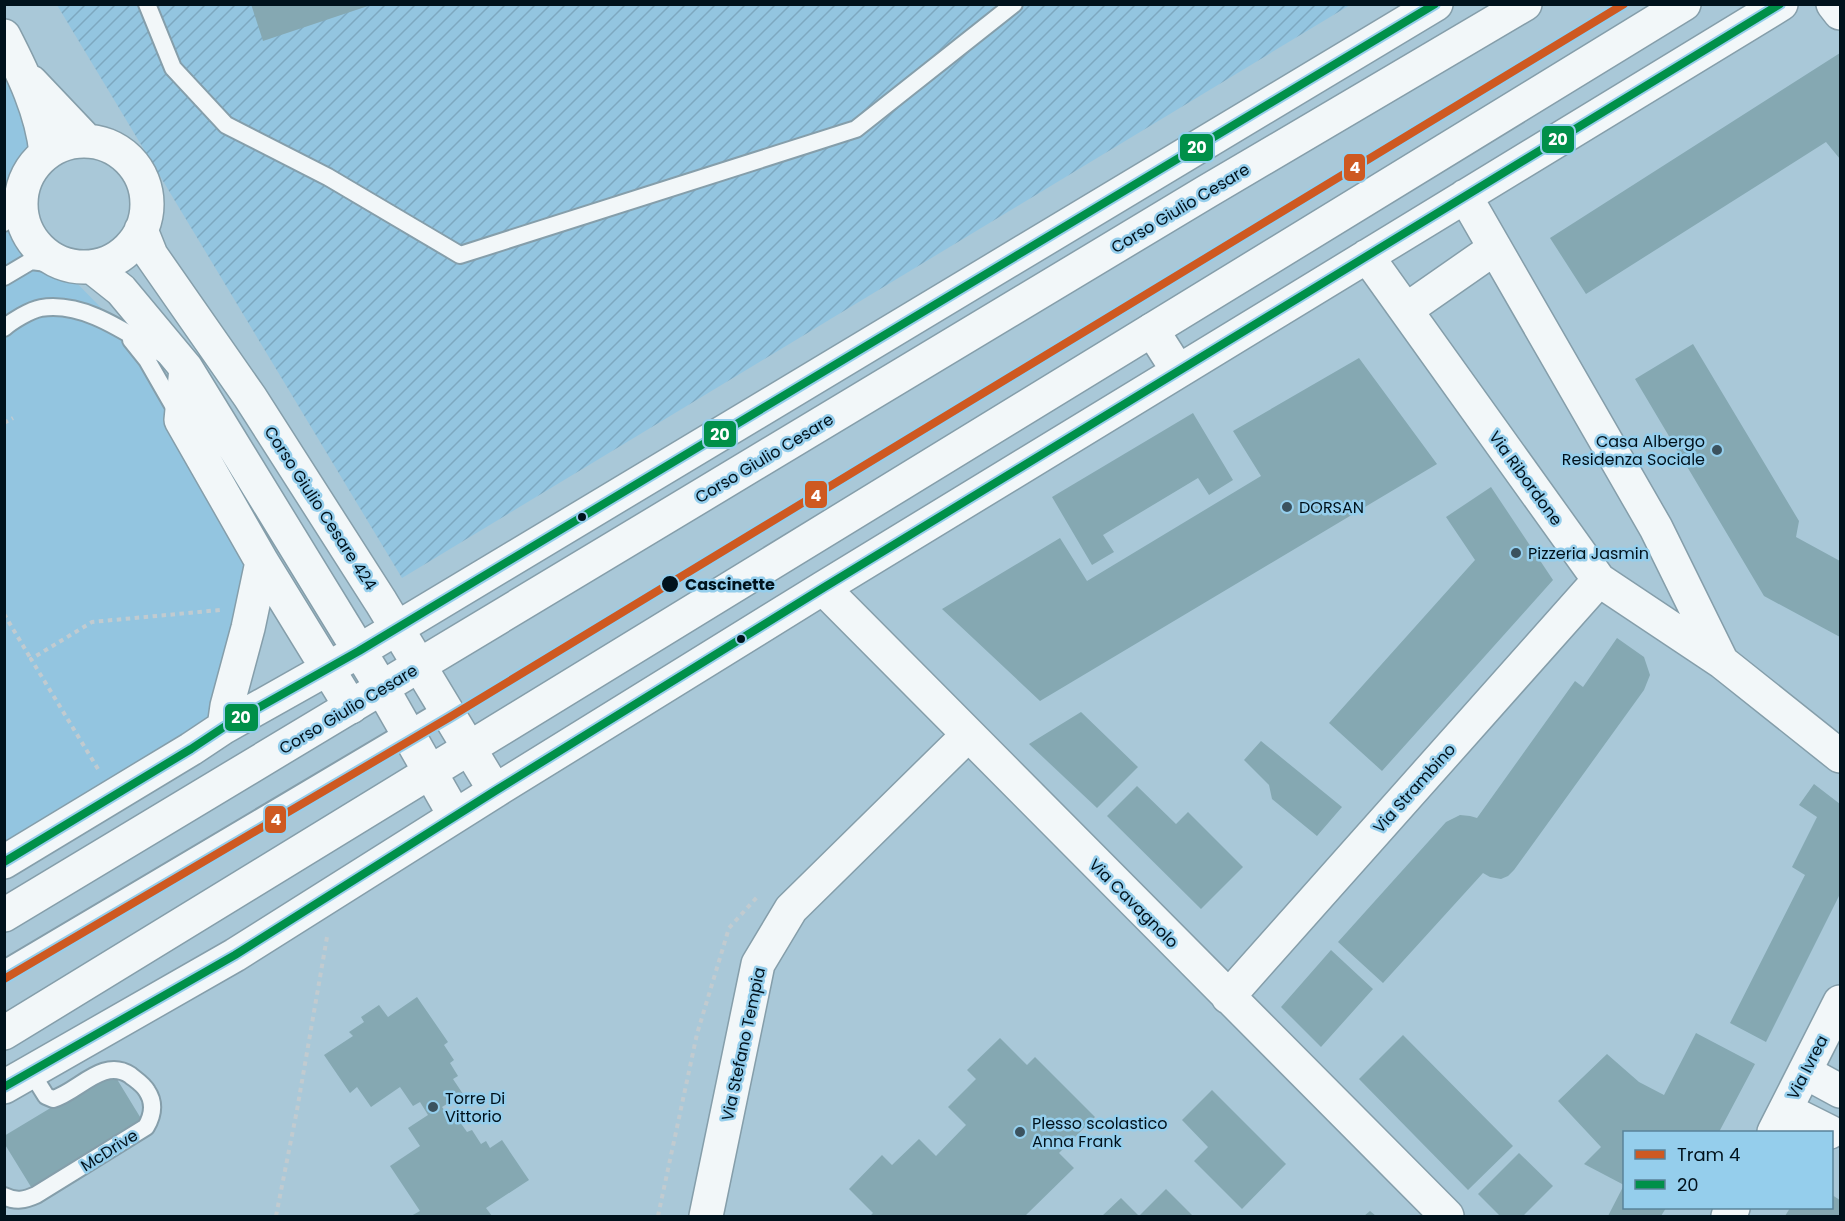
<svg xmlns="http://www.w3.org/2000/svg" width="1845" height="1221" viewBox="0 0 1845 1221" font-family="Poppins,sans-serif">
<style>
.built{fill:#93c5e0}
.industrial{fill:url(#industrial-furrows)}
.building{fill:#85a8b2}
.lines{fill:none;stroke-linecap:round;stroke-linejoin:round}
.service-casing{stroke:#859eaa;stroke-width:20}
.minor-casing{stroke:#859eaa;stroke-width:36}
.tertiary-casing{stroke:#859eaa;stroke-width:36}
.primary-casing{stroke:#859eaa;stroke-width:36}
.path{stroke:#c1cbd0;stroke-width:4;stroke-dasharray:4.5 4.5;stroke-linecap:butt}
.service{stroke:#f2f7f9;stroke-width:16}
.minor{stroke:#f2f7f9;stroke-width:33}
.tertiary{stroke:#f2f7f9;stroke-width:33}
.primary{stroke:#f2f7f9;stroke-width:33}
.bus-1-casing{stroke:#95ceec;stroke-width:12}
.bus-1{stroke:#009049;stroke-width:8}
.tram-1-casing{stroke:#95ceec;stroke-width:12}
.tram-1{stroke:#ce5921;stroke-width:8}
.poi-dot{fill:#3b525e;stroke:#95ceec;stroke-width:2}
.bus-dot{fill:#00121c;stroke:#95ceec;stroke-width:2}
.labels{text-anchor:middle;stroke-width:5;stroke-linejoin:round;paint-order:stroke}
.street-label{font-size:16px;fill:#00121c;stroke:#95ceec}
.poi-label{font-size:16px;fill:#00121c;stroke:#95ceec;text-anchor:start}
.stop-label{font-size:16px;font-weight:bold;fill:#00121c;stroke:#95ceec;text-anchor:start}
.line-badge{stroke:#95ceec;stroke-width:2}
.badge-label{font-size:16px;text-anchor:middle;font-weight:bold;fill:#fff}
</style>
<defs>
<pattern id="industrial-furrows" width="10" height="10" patternUnits="userSpaceOnUse" patternTransform="scale(1.5)"><rect width="10" height="10" fill="#93c5e0"/><path d="M-1 1l2-2M0 10L10 0M9 11l2-2" fill="none" stroke="#7da8c0"/></pattern>
</defs>
<rect width="100%" height="100%" fill="#a9c8d8"/>
<!-- built -->
<path class="built" d="M4,36l42,117 -14,15 -9,19 -2,20 4,21 11,17 16,13 73,74 137,230 -38,165 -220,135z"/>
<!-- industrial -->
<path class="industrial" d="M57,5h1293l-948,573z"/>
<!-- building -->
<path class="building" d="M251,4h120v1l-108,36z
M1840,53v106l-14,-17 -240,152 -36,-56z
M1693,344l106,177 -3,16 44,24v76l-76,-41 -129,-217z
M1359,358l78,106 -397,237 -98,-92 118,-71 27,43 174,-105 -28,-45z
M1193,413l40,67 -24,15 -11,-17 -95,57 11,17 -22,13 -40,-68z
M1491,487l62,93 -171,191 -53,-48 146,-163 -29,-43z
M1617,638l27,19 6,18 -6,15 -130,180 -6,6 -7,3 -11,-2 -7,-4 -100,110 -45,-41 108,-120 14,-7 10,1 7,2 98,-137 8,6z
M1081,712l57,55 -41,41 -68,-64z
M1261,741l81,66 -25,29 -45,-37 -3,-14 -25,-25z
M1814,784l26,20v90l-74,148 -36,-19 75,-148 -13,-8 25,-50 -18,-12z
M1137,786l39,38 12,-12 55,55 -42,42 -94,-93z
M1331,950l42,39 -52,58 -40,-40z
M417,997l31,45 -4,3 10,15 -4,3 8,13 -5,3 10,15 -21,13 10,14 5,-3 10,14 5,-2 9,14 5,-3 4,7 12,-8 27,40 -43,28 6,8h-81l9,-5 -30,-45 30,-20 -12,-18 20,-13 -8,-13 -7,4 -13,-19 -29,20 -14,-20 -7,6 -26,-38 29,-19 -4,-4 15,-10 -3,-5 18,-12 9,12z
M1696,1033l59,31 -36,68h-95v76h42l-5,8h-53l16,-31 -40,-21 17,-17 -43,-46 49,-47 32,28 25,13z
M1403,1035l110,111 -45,44 -109,-111z
M1000,1038l27,27 8,-8 60,60 -36,36 15,15 -48,47 2,1h-158l3,-3 -24,-24 33,-34 10,10 27,-26 17,17 30,-31 -18,-18 28,-28 -9,-9z
M112,1071l36,59 -112,65 -32,-52v-7z
M1212,1090l74,74 -44,45 -48,-48 14,-14 -26,-27z
M1519,1153l34,33 -30,30h-23l-22,-22z
M1166,1189l27,27h-91l19,-18 18,18z
M1832,1195l8,5v16h-55l5,-8h42z
M1370,1211l6,5h-12z"/>
<g class="lines">
<!-- service casing -->
<g class="service-casing">
<path id="service" d="M147,4l26,64 53,57 102,52 132,78 396,-126 158,-125
M4,223l17,-16
M4,277l27,-16 40,5
M4,328c8,-7 26,-18 37,-20 44,-7 87,26 123,47
M131,340l16,20 31,54
M4,969l440,-261
M4,1196c12,6 21,4 32,-1l110,-68c7,-12 9,-24 1,-36 -4,-7 -11,-11 -17,-16 -27,-18 -52,17 -77,24l-7,-3 -15,-24"/>
</g>
<!-- minor casing -->
<g class="minor-casing">
<path id="minor" d="M1833,4l7,9
M4,36c19,37 38,76 42,117
M31,82l56,59
M21 204a63 63 0 1 1 126 0a63 63 0 1 1-126 0Z
M1465,196l191,332 65,132
M141,230l10,25 99,142 131,205 114,189
M1367,256l232,324 123,82 118,94
M92,267l29,23 65,78 196,320 73,128
M1406,310l89,-62
M1152,330l26,41
M186,368l-5,52 81,142 89,145
M823,588l624,628
M224,727l3,-21 21,-78 14,-66
M4,862l187,-113 33,-22 135,-76 1077,-647
M1228,997l371,-417
M1805,1072l35,19
M4,1087l231,-132 260,-164 328,-203 958,-584
M1786,1110l44,22
M706,1216l52,-252 33,-55 177,-174"/>
</g>
<!-- tertiary casing -->
<g class="tertiary-casing">
<path id="tertiary" d="M1774,1132l66,-130
M1728,1216l5,-8"/>
</g>
<!-- primary casing -->
<g class="primary-casing">
<path id="primary" d="M4,915l1202,-723 319,-188
M4,1033l1680,-1029"/>
</g>
<!-- path -->
<path class="path" d="M4,423l9,-5
M4,614l27,45
M98,769l-67,-110 61,-37 128,-12
M276,1216l21,-106 30,-173
M658,1216l39,-182 32,-106 29,-32"/>
<!-- service -->
<use href="#service" class="service"/>
<!-- minor -->
<use href="#minor" class="minor"/>
<!-- tertiary -->
<use href="#tertiary" class="tertiary"/>
<!-- primary -->
<use href="#primary" class="primary"/>
<!-- bus-1 casing -->
<g class="bus-1-casing">
<path id="bus-1" d="M4,862l187,-113 33,-22 135,-76 1076,-647
M4,1087l231,-132 260,-164 328,-203 957,-584"/>
</g>
<!-- bus-1 -->
<use href="#bus-1" class="bus-1"/>
<!-- tram-1 casing -->
<g class="tram-1-casing">
<path id="tram-1" d="M4,979l446,-262 1174,-713"/>
</g>
<!-- tram-1 -->
<use href="#tram-1" class="tram-1"/>
</g>
<!-- markers -->
<g class="poi-dot">
<circle cx="1717" cy="450" r="6"/>
<circle cx="1287" cy="507" r="6"/>
<circle cx="1516" cy="553" r="6"/>
<circle cx="433" cy="1107" r="6"/>
<circle cx="1020" cy="1132" r="6"/>
</g>
<g class="bus-dot">
<circle cx="582" cy="517" r="5"/>
<circle cx="670" cy="584" r="9"/>
<circle cx="741" cy="639" r="5"/>
</g>
<g class="labels">
<!-- street labels -->
<g class="street-label">
<text transform="translate(1180 208) rotate(-31)" y="6">Corso Giulio Cesare</text>
<text transform="translate(764 458) rotate(-31)" y="6">Corso Giulio Cesare</text>
<text transform="translate(1526 478) rotate(54)" y="6">Via Ribordone</text>
<text transform="translate(321 508) rotate(57)" y="6">Corso Giulio Cesare 424</text>
<text transform="translate(348 709) rotate(-31)" y="6">Corso Giulio Cesare</text>
<text transform="translate(1414 788) rotate(-48)" y="6">Via Strambino</text>
<text transform="translate(1134 903) rotate(45)" y="6">Via Cavagnolo</text>
<text transform="translate(743 1044) rotate(-78)" y="6">Via Stefano Tempia</text>
<text transform="translate(1807 1067) rotate(-63)" y="6">Via Ivrea</text>
<text transform="translate(109 1150) rotate(-32)" y="6">McDrive</text>
</g>
<!-- poi labels -->
<g class="poi-label">
<text x="1705" y="447" text-anchor="end">Casa Albergo<tspan x="1705" dy="18">Residenza Sociale</tspan></text>
<text x="1299" y="513">DORSAN</text>
<text x="1528" y="559">Pizzeria Jasmin</text>
<text x="445" y="1104">Torre Di<tspan x="445" dy="18">Vittorio</tspan></text>
<text x="1032" y="1129">Plesso scolastico<tspan x="1032" dy="18">Anna Frank</tspan></text>
</g>
<!-- stop labels -->
<g class="stop-label">
<text x="685" y="590">Cascinette</text>
</g>
</g>
<g class="line-badge">
<rect x="1541" y="125" width="34" height="29" rx="6" fill="#009049"/>
<rect x="1179" y="133" width="35" height="29" rx="6" fill="#009049"/>
<rect x="1343" y="153" width="23" height="29" rx="6" fill="#ce5921"/>
<rect x="703" y="420" width="34" height="28" rx="6" fill="#009049"/>
<rect x="804" y="480" width="24" height="29" rx="6" fill="#ce5921"/>
<rect x="224" y="703" width="35" height="29" rx="6" fill="#009049"/>
<rect x="264" y="805" width="23" height="29" rx="6" fill="#ce5921"/>
</g>
<g class="badge-label">
<text x="1558" y="145">20</text>
<text x="1197" y="153">20</text>
<text x="1355" y="173">4</text>
<text x="720" y="440">20</text>
<text x="816" y="501">4</text>
<text x="241" y="723">20</text>
<text x="276" y="825">4</text>
</g>
<!-- border -->
<rect width="1845" height="1221" fill="none" stroke="#00121c" stroke-width="12"/>
<!-- legend -->
<rect x="1623" y="1131" width="210" height="78" fill="#95ceec" stroke="#598399" stroke-width="1.5"/>
<rect x="1635" y="1150" width="30" height="9" fill="#ce5921" stroke="#598399" stroke-width="1.5"/>
<text x="1677" y="1161" font-size="18" fill="#00121c">Tram 4</text>
<rect x="1635" y="1180" width="30" height="9" fill="#009049" stroke="#598399" stroke-width="1.5"/>
<text x="1677" y="1191" font-size="18" fill="#00121c">20</text>
</svg>
